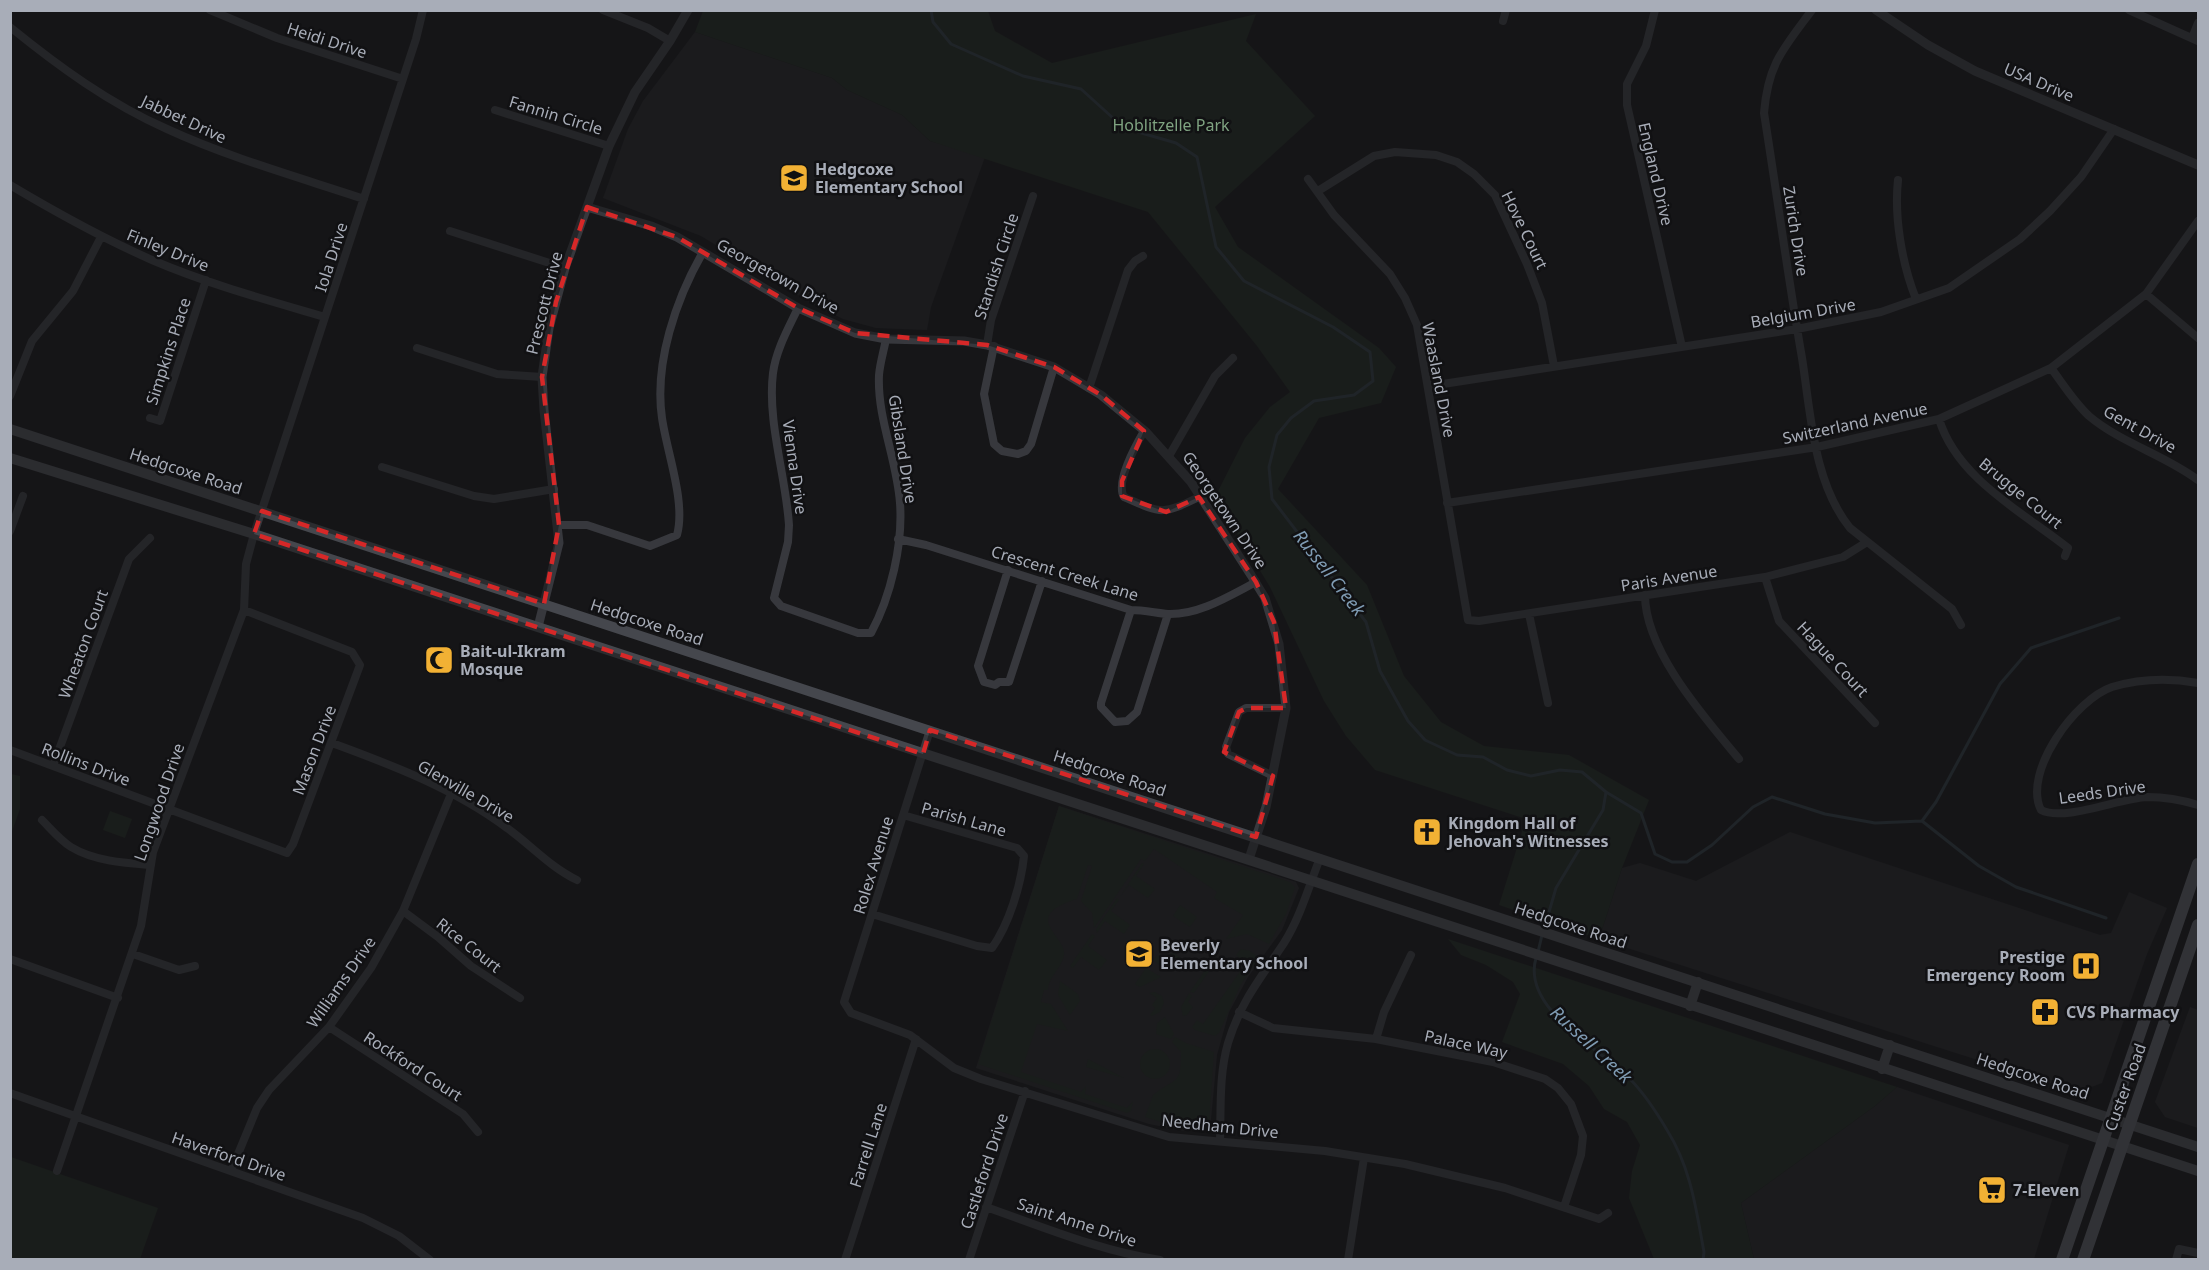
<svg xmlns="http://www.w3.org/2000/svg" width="2209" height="1270" viewBox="0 0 2209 1270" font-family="'Noto Sans',sans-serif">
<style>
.built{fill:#222225}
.green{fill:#1e261f}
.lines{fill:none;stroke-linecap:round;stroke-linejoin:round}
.stream{stroke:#2c353c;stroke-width:3}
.minor{stroke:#37383d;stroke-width:8}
.tertiary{stroke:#37383d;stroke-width:9}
.secondary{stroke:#45474d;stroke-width:10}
.primary{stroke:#53555c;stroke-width:12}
.marked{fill:none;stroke:#d62828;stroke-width:4.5;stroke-dasharray:12 8;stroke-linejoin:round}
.labels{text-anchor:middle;stroke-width:5;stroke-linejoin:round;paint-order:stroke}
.street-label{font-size:16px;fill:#a8adb8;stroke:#111113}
.park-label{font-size:16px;fill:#7fa381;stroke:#111113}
.poi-label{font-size:16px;font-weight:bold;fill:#a8adb8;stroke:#111113;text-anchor:start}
.water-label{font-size:18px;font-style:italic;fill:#7f9bb3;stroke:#111113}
</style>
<rect width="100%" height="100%" fill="#161618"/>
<!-- built -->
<path class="built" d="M695,32l137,46 15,12 55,25 28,26 55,16 -54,150 -4,23 -51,-2 -33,-9 -30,-15 -112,-68 -98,-38 25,-69 15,-28z
M1059,806l237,76 3,6 -17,42 -34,47 -19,35 -12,43 -7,75 -25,1 -36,-7 -173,-56z
M1790,832l310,103 11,-2 18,-41 38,16 -20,46 -45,129 -24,9 -479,-153 23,-71 18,-5 56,18z
M2190,1007l8,3v118l-33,-11 -10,-15z
M1897,1087l172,58 -35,114h-280l-13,-56 134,-97z"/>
<!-- green -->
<path class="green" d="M703,11h285l7,20 57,32 204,-49 -10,27 69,75 -100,91 23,40 141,101 17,19 -15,36 -62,15 -41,71 89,96 37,91 37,46 43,24 85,9 80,45 -27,68 -23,71 -100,-34 27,-86 -151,-49 -29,-34 -22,-35 -54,-114 -55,-90 30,-59 25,-31 20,-15 -33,-46 -109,-134 -218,-71 -28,-26 -55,-25 -15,-12 -137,-46z
M11,774l9,2v33l-9,25z
M1059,806l231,76 5,5 -9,27 -17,30 -22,-10 -21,5 17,-24 -29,-17 3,-6 -63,-43 -9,12 -4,-2 -47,69 -2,-15 -11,-12 11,-35 -4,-1 -11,34c-58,18 -10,37 -13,56 -2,13 -15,21 -16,35h-4l-3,12 10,2 17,27 -31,-7 -16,48 60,20 5,-6 -1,8 42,14 6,-7 -2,10 -4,2 -149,-49z
M110,811l22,8 -7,19 -22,-8z
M1142,863l2,1 -8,12 19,13 -7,9 -19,-13 -9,12z
M1117,898l2,2 -8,11 19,14 -6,9 -19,-13 -8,12 -1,-4z
M1180,905l17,12 -7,10 -17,-11z
M1092,934l3,2 -7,10 19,14 -8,10 -18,-13 -8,11 -3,-2z
M1448,939l449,148 -22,19 -134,97 13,56h-100l-25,-61 3,-27 8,-26 -13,-23 -23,-13 -15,-23 -26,-22 -61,-22 18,-48 -7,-12 -27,-17 -25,-10z
M1241,949l9,2 8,6 -1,3 -17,26 -21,47 -4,3 -20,-6 -3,-3 5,-7 6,4 43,-61 -10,-8z
M1174,953l10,7 -16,11 -15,-11 3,-4z
M1223,959l-5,11 -6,-3 -18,26 -4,-1 17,-25z
M1146,968l15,9 -21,10 -5,-3z
M1060,981l18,13 2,7 -10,14 -12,-20z
M1155,992l7,4 2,7 -4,9 -8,4 -2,-1 5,-7 -3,-3 5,-7 -8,-5z
M1189,993l3,3 -4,6 5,5 -6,8 -4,1 -2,-9z
M1165,1017l9,17 -3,5 -15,-5 1,-11z
M1175,1037l11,6 28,9 -5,74 -2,3 -34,-3 -28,-9 8,-22c24,-19 28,-9 28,-43l-9,-10z
M1140 1064a15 15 0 1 1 30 0a15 15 0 1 1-30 0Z
M1088,1059l36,19 -38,-11z
M11,1157l147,51 -18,51 -129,1z"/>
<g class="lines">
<!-- stream -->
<path class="stream" d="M931,10l2,12 18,22 72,32 58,13 43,39 52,15 21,14 19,90 28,34 89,46 37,25 3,29 -19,14 -40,6 -23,17 -14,17 -8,32 3,32 94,123 14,49 28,50 17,19 32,15 26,2 24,13 24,6 29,-6 22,2 24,20 35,21 14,41 17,8h15l25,-17 41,-38 19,-10 53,17 50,9 47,-2 57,45 37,21 90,31
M1922,821l14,-19 64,-118 31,-36 88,-30
M1544,929l12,-41 47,-78 3,-18
M1538,952l4,-17
M1536,958c-15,51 65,91 93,120 14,14 28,35 38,52 24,38 29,79 37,122l-1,8"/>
<!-- minor -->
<path class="minor" d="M210,10l67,28 126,41
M603,10l45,18 22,13
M1655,10l-9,36 -19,38v21l55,242
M1812,10c-29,39 -44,54 -48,103 13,82 24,164 38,245 9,56 11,124 48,170l102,81 9,16
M2129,10l69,31
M1503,21l3,-11
M10,27c48,39 100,77 157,102 63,29 131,48 197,70
M2192,38l6,-15
M495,110l114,36
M1308,179l26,36 56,59 15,24 12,27 51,295 11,1 286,-44 78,-20 24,-15
M1898,180c-4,37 4,84 18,119
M10,185c47,28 92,53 142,75 56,24 115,40 173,57
M1318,191l56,-35 21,-4 41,3 21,7 17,12 21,21 32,69 15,39 12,63
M450,231l115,37
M2146,294l52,44
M798,308c-10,21 -22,42 -25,65 -6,48 13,104 16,152l-1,17 -14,56 7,8 77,27h13c20,-37 32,-89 29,-130 -3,-43 -23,-85 -21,-128 1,-12 5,-25 7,-36
M987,345l4,-25 42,-124
M994,346l-10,48 10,50 8,7 16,3 8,-3 5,-7 23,-77
M417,348l80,26 45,3
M2051,368c12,16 23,34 38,48 32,27 76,39 109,64
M1430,386l367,-57 84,-17 68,-24 71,-49 30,-28 31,-34 33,-48
M1089,388l39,-118 7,-9 8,-5
M10,396l22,-55 41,-50 28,-54
M150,418l10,3 46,-141
M1939,419c18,59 82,92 129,129l-3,8
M1144,431c-8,14 -29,51 -20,66 38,17 38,18 75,0
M1169,456l46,-80 18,-18
M382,467l92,29 20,3 60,-10
M1447,503l370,-56 122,-28 112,-51 95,-74 52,-73
M559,525h28l63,21 27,-11c9,-33 -10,-82 -15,-117 -8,-55 14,-119 41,-166
M10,531l13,-35
M898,539l28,6 205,65c13,0 25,3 37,4 31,1 61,-18 88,-32
M1008,570l-30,96 6,16 11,3 4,-3h10l33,-101
M1765,577l14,44 96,102
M1645,595c0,56 60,123 94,164
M1131,610l-30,93v4l14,15 12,-1 10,-9 31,-98
M1529,614l19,89
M2198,683c-28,-5 -59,-4 -86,4 -36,12 -90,85 -71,123 23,12 79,-12 106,-13 18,0 35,3 51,8
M930,730l-86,272 7,11 59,22 44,33 27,11 188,58 156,14 80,13 100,24 94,31 9,-6
M332,743c60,22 123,46 175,85 24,17 43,39 70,52
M10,750l277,103 6,-9 67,-179 -8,-13 -108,-42
M53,766l76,-207 21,-21
M1273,776l-45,-22 -2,-7 13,-35 7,-4h40
M42,820c9,9 18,20 29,27 23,14 53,16 80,18
M403,911l35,26 33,29 49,32
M872,914l105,32 15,2c17,-24 29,-63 32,-92l-7,-8 -114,-33
M133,954l46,16 16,-4
M10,959l108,39
M1239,1012l34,16 103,11 117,23 52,17 13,9 13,16 12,32 -2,19 -17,52
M329,1027l134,87 15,18
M1376,1039l8,-27 27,-57
M10,1093l353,125 36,18 31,24
M1220,1140c1,-31 -1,-66 8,-97 13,-42 32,-64 56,-100 16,-25 25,-57 36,-85
M57,1171l84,-245 12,-74 91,-242 2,-46 8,-30 162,-495 7,-29
M231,1171l26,-63 12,-18 60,-63 42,-59 32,-57 48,-117
M986,1207c57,20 114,44 174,53
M845,1260l71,-221
M969,1260l56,-169
M1348,1260l16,-102
M2176,1260l3,-11 19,4"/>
<!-- tertiary -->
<path class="tertiary" d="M1876,10l52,35 47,26 223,94
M587,207l64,19 26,11 121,71 57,25 31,6 78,2 23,4 67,22 47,28 45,37 45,50 60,93 14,23 14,46 7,64 -20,99 -17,52
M538,627l21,-84 -15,-133 -2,-33 7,-49 16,-60 44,-122 26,-54 35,-51 18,-31"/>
<!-- secondary -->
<path class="secondary" d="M10,429l2188,718
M10,458l244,76 1944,637
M1690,1006l8,-24
M1882,1069l8,-24"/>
<!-- primary -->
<path class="primary" d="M2062,1260l136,-396
M2083,1260l115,-335"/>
</g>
<!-- marked area -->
<path d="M0 0H2209V1270H0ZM587,207l90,30 121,71 57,25 132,12 67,22 47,28 43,36 -22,50v15l44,16 33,-15 57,85 18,40 12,86h-40l-7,4 -15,40 49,24 -17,61 -326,-107 -7,24 -669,-220 8,-23 282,93 15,-79 -17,-148 14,-75z" fill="#161618" fill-opacity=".55" fill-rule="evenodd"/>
<path class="marked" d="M587,207l90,30 121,71 57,25 132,12 67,22 47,28 43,36 -22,50v15l44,16 33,-15 57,85 18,40 12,86h-40l-7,4 -15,40 49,24 -17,61 -326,-107 -7,24 -669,-220 8,-23 282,93 15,-79 -17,-148 14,-75z"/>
<!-- icons -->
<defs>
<g id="school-square" transform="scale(1.5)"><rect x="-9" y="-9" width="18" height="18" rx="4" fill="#f2b134" stroke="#111113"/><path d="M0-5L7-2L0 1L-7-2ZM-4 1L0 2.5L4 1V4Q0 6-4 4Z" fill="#111"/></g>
<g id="mosque-square" transform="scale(1.5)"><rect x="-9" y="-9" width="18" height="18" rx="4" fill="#f2b134" stroke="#111113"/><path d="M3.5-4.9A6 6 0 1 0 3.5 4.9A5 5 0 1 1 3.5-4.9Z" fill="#111"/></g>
<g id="church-square" transform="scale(1.5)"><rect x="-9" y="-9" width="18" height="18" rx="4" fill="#f2b134" stroke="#111113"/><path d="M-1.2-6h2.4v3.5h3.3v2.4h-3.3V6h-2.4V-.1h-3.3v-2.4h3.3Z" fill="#111"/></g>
<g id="hospital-square" transform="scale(1.5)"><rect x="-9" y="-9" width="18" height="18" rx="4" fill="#f2b134" stroke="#111113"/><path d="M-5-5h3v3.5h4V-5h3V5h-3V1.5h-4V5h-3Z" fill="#111"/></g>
<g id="pharmacy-square" transform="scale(1.5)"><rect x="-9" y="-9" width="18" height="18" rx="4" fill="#f2b134" stroke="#111113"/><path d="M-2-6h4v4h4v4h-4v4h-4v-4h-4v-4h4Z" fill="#111"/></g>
<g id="supermarket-square" transform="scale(1.5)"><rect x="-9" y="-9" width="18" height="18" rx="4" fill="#f2b134" stroke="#111113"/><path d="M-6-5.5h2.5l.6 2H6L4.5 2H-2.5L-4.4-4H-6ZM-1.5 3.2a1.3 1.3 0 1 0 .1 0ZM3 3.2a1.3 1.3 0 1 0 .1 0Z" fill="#111"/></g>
</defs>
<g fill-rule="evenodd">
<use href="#school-square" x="794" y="178"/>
<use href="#mosque-square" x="439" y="660"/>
<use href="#church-square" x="1427" y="832"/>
<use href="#school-square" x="1139" y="954"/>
<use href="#hospital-square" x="2086" y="966"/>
<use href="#pharmacy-square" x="2045" y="1012"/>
<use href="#supermarket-square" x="1992" y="1190"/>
</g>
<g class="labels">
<!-- street labels -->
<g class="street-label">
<text transform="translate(327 40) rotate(18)" y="6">Heidi Drive</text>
<text transform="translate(2039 82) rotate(23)" y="6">USA Drive</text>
<text transform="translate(556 115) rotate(17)" y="6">Fannin Circle</text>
<text transform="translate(184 119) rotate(25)" y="6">Jabbet Drive</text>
<text transform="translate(1656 174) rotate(77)" y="6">England Drive</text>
<text transform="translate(1525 230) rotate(64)" y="6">Hove Court</text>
<text transform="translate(1796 231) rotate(81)" y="6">Zurich Drive</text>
<text transform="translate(168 250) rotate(22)" y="6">Finley Drive</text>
<text transform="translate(331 257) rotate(-72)" y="6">Iola Drive</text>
<text transform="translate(996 266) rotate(-72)" y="6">Standish Circle</text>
<text transform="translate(778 276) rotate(29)" y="6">Georgetown Drive</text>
<text transform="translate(544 303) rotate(-76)" y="6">Prescott Drive</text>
<text transform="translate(1803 313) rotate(-10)" y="6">Belgium Drive</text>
<text transform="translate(168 351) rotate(-72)" y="6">Simpkins Place</text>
<text transform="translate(1439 380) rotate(79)" y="6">Waasland Drive</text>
<text transform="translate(1855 423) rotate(-12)" y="6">Switzerland Avenue</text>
<text transform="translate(2140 429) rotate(29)" y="6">Gent Drive</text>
<text transform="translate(903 449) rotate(81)" y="6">Gibsland Drive</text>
<text transform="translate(795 467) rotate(82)" y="6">Vienna Drive</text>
<text transform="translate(186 471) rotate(18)" y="6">Hedgcoxe Road</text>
<text transform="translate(2021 493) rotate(39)" y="6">Brugge Court</text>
<text transform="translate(1225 510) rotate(56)" y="6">Georgetown Drive</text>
<text transform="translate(1065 573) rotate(17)" y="6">Crescent Creek Lane</text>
<text transform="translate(1669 578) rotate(-9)" y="6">Paris Avenue</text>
<text transform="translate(647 622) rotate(18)" y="6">Hedgcoxe Road</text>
<text transform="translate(83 644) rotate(-70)" y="6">Wheaton Court</text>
<text transform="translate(1833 659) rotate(47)" y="6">Hague Court</text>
<text transform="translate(314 750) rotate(-69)" y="6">Mason Drive</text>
<text transform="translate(86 764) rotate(21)" y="6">Rollins Drive</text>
<text transform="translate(1110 773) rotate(18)" y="6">Hedgcoxe Road</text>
<text transform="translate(466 791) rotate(30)" y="6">Glenville Drive</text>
<text transform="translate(2102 792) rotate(-8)" y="6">Leeds Drive</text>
<text transform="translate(159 802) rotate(-71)" y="6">Longwood Drive</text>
<text transform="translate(964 819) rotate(16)" y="6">Parish Lane</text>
<text transform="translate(873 865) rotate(-73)" y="6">Rolex Avenue</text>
<text transform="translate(1571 925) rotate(18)" y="6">Hedgcoxe Road</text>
<text transform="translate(469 945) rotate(38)" y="6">Rice Court</text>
<text transform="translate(341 982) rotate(-55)" y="6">Williams Drive</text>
<text transform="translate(1466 1044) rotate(12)" y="6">Palace Way</text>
<text transform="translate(413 1066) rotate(33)" y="6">Rockford Court</text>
<text transform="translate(2033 1076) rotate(18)" y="6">Hedgcoxe Road</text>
<text transform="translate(2125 1087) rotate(-70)" y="6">Custer Road</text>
<text transform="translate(1220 1126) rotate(6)" y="6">Needham Drive</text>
<text transform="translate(868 1145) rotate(-72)" y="6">Farrell Lane</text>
<text transform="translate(229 1156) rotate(19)" y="6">Haverford Drive</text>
<text transform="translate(984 1171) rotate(-72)" y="6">Castleford Drive</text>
<text transform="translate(1077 1222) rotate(18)" y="6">Saint Anne Drive</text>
</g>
<!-- park labels -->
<g class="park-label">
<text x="1171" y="131">Hoblitzelle Park</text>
</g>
<!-- poi labels -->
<g class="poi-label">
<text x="815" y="175">Hedgcoxe<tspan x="815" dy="18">Elementary School</tspan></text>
<text x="460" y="657">Bait-ul-Ikram<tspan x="460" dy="18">Mosque</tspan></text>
<text x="1448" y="829">Kingdom Hall of<tspan x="1448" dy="18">Jehovah's Witnesses</tspan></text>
<text x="1160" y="951">Beverly<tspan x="1160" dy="18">Elementary School</tspan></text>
<text x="2065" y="963" text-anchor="end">Prestige<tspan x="2065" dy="18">Emergency Room</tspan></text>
<text x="2066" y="1018">CVS Pharmacy</text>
<text x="2013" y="1196">7-Eleven</text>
</g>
<!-- water labels -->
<g class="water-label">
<text transform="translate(1329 573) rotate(52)" y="6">Russell Creek</text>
<text transform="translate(1591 1045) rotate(43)" y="6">Russell Creek</text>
</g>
</g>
<!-- border -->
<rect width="2209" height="1270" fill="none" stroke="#a8adb8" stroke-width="24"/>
</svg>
